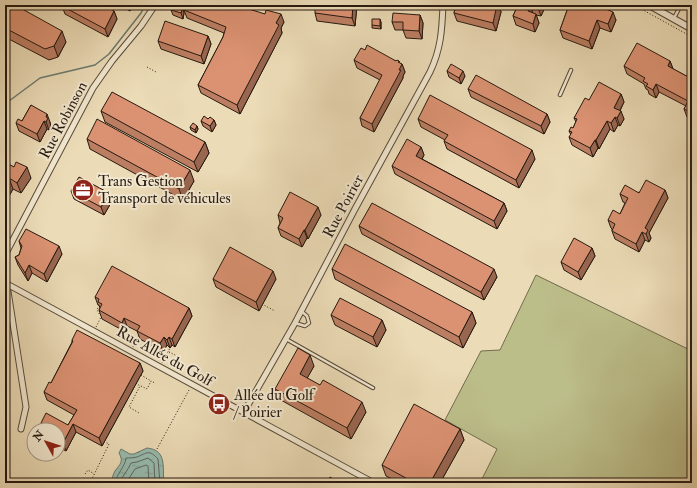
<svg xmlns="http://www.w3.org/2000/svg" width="697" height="488" viewBox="0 0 697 488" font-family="'IM FELL Double Pica',serif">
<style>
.green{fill:#bcbe8a;stroke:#716c4d}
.water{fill:url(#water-ripples);stroke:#6a7a6f}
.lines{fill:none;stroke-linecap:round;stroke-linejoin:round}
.shore{stroke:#5f6a60;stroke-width:1}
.stream{stroke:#6a7a6f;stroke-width:1.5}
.service-casing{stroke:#574a3a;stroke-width:4.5}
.minor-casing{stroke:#574a3a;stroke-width:7}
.tertiary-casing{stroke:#574a3a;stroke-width:8}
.path{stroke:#261910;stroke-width:1;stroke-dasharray:1 2;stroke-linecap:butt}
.service{stroke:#f2e8d0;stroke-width:2.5}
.minor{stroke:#f2e8d0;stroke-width:5}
.tertiary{stroke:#f2e8d0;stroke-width:6}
.wall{fill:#bc7e62;stroke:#261910}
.shaded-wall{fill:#996650;stroke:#261910}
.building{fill:#db9272;stroke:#261910}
.labels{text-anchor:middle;stroke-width:4;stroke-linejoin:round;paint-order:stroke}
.street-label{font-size:15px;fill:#261910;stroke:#f2e8d0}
.poi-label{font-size:15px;fill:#261910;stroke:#f2e8d0;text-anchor:start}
</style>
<defs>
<pattern id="water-ripples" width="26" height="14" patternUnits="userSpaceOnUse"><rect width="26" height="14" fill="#98bbaf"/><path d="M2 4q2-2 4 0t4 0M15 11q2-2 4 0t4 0" fill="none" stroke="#83a096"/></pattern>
</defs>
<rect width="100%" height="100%" fill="#ebdbb6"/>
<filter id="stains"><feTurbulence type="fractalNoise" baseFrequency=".005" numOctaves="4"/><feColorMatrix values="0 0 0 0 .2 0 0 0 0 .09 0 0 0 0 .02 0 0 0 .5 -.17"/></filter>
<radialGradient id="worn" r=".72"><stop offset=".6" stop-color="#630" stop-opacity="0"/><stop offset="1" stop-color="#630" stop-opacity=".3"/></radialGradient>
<!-- green -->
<path class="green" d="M536,275l156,76v132h-212l17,-34 -52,-29 36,-69 19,-1z"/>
<!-- water -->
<path class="water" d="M147,448c21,2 15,21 17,35h-53c1,-4 2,-9 4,-12 5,-7 9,-9 4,-18l2,-4 9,5h4z"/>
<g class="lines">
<!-- shore -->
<path class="shore" d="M115,483c2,-10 10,-16 11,-25 3,0 7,0 11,-1 10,-4 12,-8 21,2l2,24
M120,483c2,-8 8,-12 11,-20l6,-1 11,-4 6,5 1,20
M126,483l9,-14 11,-4 2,1 1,17"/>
<!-- stream -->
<path class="stream" d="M5,104l35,-26 55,-13 14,-11 32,-41 4,-8"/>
<!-- service casing -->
<g class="service-casing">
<path id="service" d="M402,8v-3
M674,18l7,-13
M560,95l11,-25
M295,323l10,3 4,-3 -2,-7 -6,-5
M286,339l87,49"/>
</g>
<!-- minor casing -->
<g class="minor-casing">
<path id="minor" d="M5,255l88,-167 19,-27 29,-35 14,-21
M5,272l21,135 -5,22
M7,284l367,199
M244,412l51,-89 60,-114 75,-137c11,-23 12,-42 13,-67"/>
</g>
<!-- tertiary casing -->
<g class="tertiary-casing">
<path id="tertiary" d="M649,5l43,24"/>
</g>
<!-- path -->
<path class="path" d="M634,5l58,32
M147,67l9,5
M262,304l13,7
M99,305l-2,5 3,5
M96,327l5,-10
M133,347l6,-12
M169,352l12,6
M162,363l8,-15
M141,375l10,6
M136,383l4,3 -11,21 10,6
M141,386l6,3 4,-8 4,2
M157,449l32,-59
M85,474l3,-4 6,4
M90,483l19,-39 -4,-2"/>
<!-- service -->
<use href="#service" class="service"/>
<!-- minor -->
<use href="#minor" class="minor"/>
<!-- tertiary -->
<use href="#tertiary" class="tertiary"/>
</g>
<!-- wall -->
<path class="wall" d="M5,5l61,37 -8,15 -9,3 -44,-23z
M119,5h14l-3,6z
M172,5h13l-2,4 1,4 -1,6 -10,-4 -2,-5z
M357,5l-2,21 -38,-5 -2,-8z
M456,5h43l2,7 -5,19 -39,-10 -3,-8z
M518,5h28l-5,11 -5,-1 3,8 -4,9 -19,-7 -3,-9z
M569,5h37l1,3 -1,1 10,11 -5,12 -11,-4 -8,21 -29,-11 -3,-8z
M62,6l52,5 3,8 -9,18 -43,-23z
M245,8h5l1,2 33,12 -3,6 1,5 -42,81 -39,-21 -3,-8 25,-48 1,-4 -37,-15 -3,-8z
M420,15l3,8 -1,16 -16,-1 -3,-8h-8l-3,-8z
M381,22v7l-9,-1v-3z
M208,36l3,8 -7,20 -43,-15 -3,-8z
M365,50l31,11h3v2l3,1 3,8 -2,4v2l-29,54 -12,-6 -2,-8 20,-38 -23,-12 -3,-8z
M670,61l3,8 19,10v41l-5,-3 -3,-8 2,-3 -27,-14 -3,6 -7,-4 -1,-4 -2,-1 -2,-5 -17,-10 -3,-8z
M447,71l18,5 -4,8 -12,-7z
M468,89l79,25 3,8 -6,12 -73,-37z
M621,94l3,8 -4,9 4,8 -4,7 -2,-1 -4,7 -4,-3 -11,20 -1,-1 -5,9 -21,-12 -3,-8 2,-2 -2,-4 4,-3 3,-6 -2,-4 15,-18z
M31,105l19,17v1l1,3 -2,4 -2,-1 -7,13 -21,-11 -3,-8 6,-2z
M101,111l104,31 4,11 -11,19 -93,-50z
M208,119l6,1 2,5 -4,7 -9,-6 -2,-5z
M418,119l117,40 -16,29 -72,-39 -3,-8 1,-1 -24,-13z
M197,126l1,3 -2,4 -5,-3 -1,-3z
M87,139l107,42 -11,19 -93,-51z
M421,147l3,8 -2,4 82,44 3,8 -10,18 -102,-55 -3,-8z
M5,162l26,16 -10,15 -8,-4 -4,7 -4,-3z
M665,190l3,8 -19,35 2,5 -2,4 -4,-2 -6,12 -24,-13 -3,-8v-2l-1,-1 -3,-8 12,-6 5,-11 -2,-1 -3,-8z
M71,191l38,2 3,8 -8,14 -30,-16z
M278,215h43l-13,24 -1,-1 -5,9 -21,-11 -3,-8 2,-5z
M359,226l138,51 -13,23 -122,-66z
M19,241l43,13 -15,28 -15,-9 -4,8 -10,-16 -3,-8 4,-2 2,-7z
M592,248l3,8 -14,24 -17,-10 -3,-8z
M332,269l140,43 4,11 -13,25 -128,-69z
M213,279h63l-17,32 -43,-24z
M95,297l94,11 3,8 -17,31 -3,-2 -2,3 -3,-3 -4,7 -23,-13 -3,-8 -10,-5 -3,5 -22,-12 -3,-9 1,-2 -1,-3h-1z
M331,315l51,5 4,10 -9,17 -42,-22z
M72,340l68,23 3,8 -41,75 -26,-14 -10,19 -8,-4v-17h-20v-1l30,-4 6,-10 -27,-15 -3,-8 7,-9 21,-41z
M314,366l-7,12 59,34 -15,27 -72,-40 -4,-10z
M460,429l4,11 -24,43h-40l-14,-7 -4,-11z"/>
<!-- shaded-wall -->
<path class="shaded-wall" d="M128,5h5l-3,6z
M181,5h4l-2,4 1,4 -1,6 -2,-6z
M353,5h4l-2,21 -3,-8z
M495,5h4l2,7 -5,19 -3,-8z
M530,5l3,8 -5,-2z
M540,5h6l-5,11 -3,-8z
M602,5h4l1,3 -3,7 -3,-8z
M114,11l3,8 -9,18 -3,-8z
M613,12l3,8 -5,12 -3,-8z
M281,14l3,8 -3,6 1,5 -42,81 -3,-9 39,-82z
M536,14l3,9 -4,9 -2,-8z
M420,15l3,8 -1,16 -3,-8z
M380,19l1,3v7l-1,-3z
M597,20l3,8 -8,21 -3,-8z
M62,31l4,11 -8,15 -4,-11z
M208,36l3,8 -7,20 -3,-8z
M399,61l2,5 1,-2 3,8 -2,4v2l-29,54 -2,-8z
M670,61l3,8 -5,-3z
M463,71l2,5 -4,8 -2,-6z
M656,84l3,8 -3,6 -3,-8z
M621,94l3,8 -7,14 -3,-8z
M621,111l3,8 -4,7 -3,-8z
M47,114l3,8v1l1,3 -2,4 -3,-8v-5z
M547,114l3,8 -6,12 -3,-8z
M615,117l3,8 -4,7 -3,-9z
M214,120l2,5 -4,7 -2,-6z
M44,121l3,8 -7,13 -3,-8z
M607,121l3,8 -11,20 -3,-9z
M197,126l1,3 -2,4 -1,-3z
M595,140l3,8 -5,9 -3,-9z
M205,142l4,11 -11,19 -4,-10z
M421,147l3,8 -5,9 -3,-8z
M532,150l3,9 -16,29 -3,-8z
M27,167l4,11 -10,15 -4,-10z
M190,170l4,11 -11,19 -4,-11z
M9,178l4,11 -4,7 -4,-11z
M665,190l3,8 -19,35 2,5 -2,4 -3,-8 -1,-6z
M109,193l3,8 -8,14 -3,-8z
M504,203l3,8 -10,18 -3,-8z
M318,207l3,8 -13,24 -3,-9z
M304,230l3,8 -5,9 -3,-8z
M642,232l3,8 -6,12 -3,-8z
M59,246l3,8 -15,28 -3,-8z
M592,248l3,8 -14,24 -3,-8z
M29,265l3,8 -4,8 -3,-8z
M494,269l3,8 -13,23 -3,-8z
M273,271l3,8 -17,32 -3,-9z
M189,308l3,8 -17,31 -3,-8z
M472,312l4,11 -13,25 -4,-11z
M124,318l3,8 -3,5 -2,-8z
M382,320l4,10 -9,17 -4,-10z
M164,337l3,8 -4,7 -3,-9z
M169,337l3,8 -2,3 -3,-8z
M310,355l4,11 -10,18 -4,-10z
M140,363l3,8 -41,75 -3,-8z
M362,402l4,10 -15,27 -4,-11z
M73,424l3,8 -10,19 -3,-8z
M460,429l4,11 -24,43h-10z"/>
<!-- building -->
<path class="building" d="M5,5h10l47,26 -8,15 -9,3 -40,-21z
M62,5h42l10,6 -9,18 -43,-23z
M172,5h9l-1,2h3l-2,6 -10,-3z
M186,5h49l10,3v-2l5,2 -1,1 16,5 1,-4 15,4 -5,9 3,2 -42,80 -39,-20 25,-48 3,-10 -42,-17z
M315,5h38l-1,13 -37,-5z
M456,5h41l-4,18 -39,-10z
M518,5h22l-2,3 -8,-3 -2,6 8,3 -3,10 -20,-8z
M569,5h33l-1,2 12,5 -5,12 -11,-4 -8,21 -29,-11z
M393,13l27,2 -1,16 -16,-1v-8h-11z
M372,19h8v7l-8,-1z
M165,21l43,15 -7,20 -43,-15z
M637,43l33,18 -2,5 24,13v34l-8,-4 4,-8 -32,-17 -3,6 -7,-4 2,-2 -5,-3 2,-3 -21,-12z
M367,45l29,16 1,-1 2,1 -1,1 4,2 -3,6h2l-29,54 -12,-6 22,-43 -28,-15 7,-12 4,2z
M451,64l12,7 -4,7 -12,-7z
M476,75l71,39 -6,12 -73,-37z
M599,82l22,12 -7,14 7,3 -4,7 -2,-1 -4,6 -4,-2 -11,19h-1l-5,8 -21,-11 3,-5 -3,-1 2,-4 2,1 4,-9 -3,-1 11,-20 4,2z
M112,92l93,50 -11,20 -93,-51z
M430,95l102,55 -16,30 -72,-39 4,-6 -30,-16z
M31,105l16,9 -1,3 2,1 -2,4 -2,-1 -7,13 -21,-11 2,-4 4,2z
M204,116l4,3 2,-2 4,3 -4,6 -9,-5z
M97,119l93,51 -11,19 -92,-50z
M193,123l4,3 -2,4 -5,-3z
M407,139l14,8 -5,9 88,47 -10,18 -102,-55z
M5,162l9,5 2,-5 11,5 -10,16 -8,-5 -4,7z
M79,177l30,16 -8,14 -30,-16z
M646,180l19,10 -20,38 3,2 -2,4 -4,-2 -6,12 -24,-13 3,-7 -7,-4 5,-10 7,4 8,-16 -8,-4 5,-9 14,8z
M290,192l28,15 -13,23h-1l-5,9 -21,-11 5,-10 -5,-3z
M372,203l122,66 -13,23 -122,-66z
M26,229l33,17 -15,28 -15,-9 -4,8 -10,-16 4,-2 3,-9 -3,-5z
M574,238l18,10 -14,24 -17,-10z
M345,244l127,68 -13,25 -127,-68z
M230,247l43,24 -17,31 -43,-23z
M112,266l77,42 -17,31 -3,-2 -2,3 -3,-3 -4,6 -23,-12 3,-5 -16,-8 -2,5 -23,-13 3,-6 -4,-2 1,-3 -4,-2z
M340,298l42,22 -9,17 -42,-22z
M77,330l63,33 -41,75 -26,-14 -10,19 -5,-3v-10h-19l-1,-1 8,-16 22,12 9,-15 -33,-18 5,-10 2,1 22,-42 -1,-1z
M298,348l12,7 -10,19 20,11 3,-5 39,22 -15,26 -72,-39z
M414,404l46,25 -30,54h-15l-33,-18z
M330,477l10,6h-13z
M554,478l9,5h-12z"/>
<!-- icons -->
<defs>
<g id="office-disc" transform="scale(1.15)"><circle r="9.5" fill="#8f2418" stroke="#f2e8d0"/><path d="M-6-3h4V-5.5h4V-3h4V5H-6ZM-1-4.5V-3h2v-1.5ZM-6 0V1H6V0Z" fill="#fff"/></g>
<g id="bus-disc" transform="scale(1.15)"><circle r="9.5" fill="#8f2418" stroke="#f2e8d0"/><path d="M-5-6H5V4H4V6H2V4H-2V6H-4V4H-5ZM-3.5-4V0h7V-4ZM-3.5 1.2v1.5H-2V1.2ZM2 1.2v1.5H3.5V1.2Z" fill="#fff"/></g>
</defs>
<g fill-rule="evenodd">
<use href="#office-disc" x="83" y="190"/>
<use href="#bus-disc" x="219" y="404"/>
</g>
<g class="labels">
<!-- street labels -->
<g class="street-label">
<text transform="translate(63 120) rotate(-62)" y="5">Rue Robinson</text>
<text transform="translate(343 206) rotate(-62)" y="5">Rue Poirier</text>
<text transform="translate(165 356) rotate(29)" y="5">Rue Allée du Golf</text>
</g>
<!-- poi labels -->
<g class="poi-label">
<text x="98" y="186">Trans Gestion<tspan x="98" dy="17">Transport de véhicules</tspan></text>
<text x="234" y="400">Allée du Golf<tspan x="234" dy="17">/ Poirier</tspan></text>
</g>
</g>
<!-- margin -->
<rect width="697" height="488" fill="none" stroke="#ebdbb6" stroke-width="20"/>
<rect x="6" y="6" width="685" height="476" fill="none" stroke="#261910" stroke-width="2"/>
<rect x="10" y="10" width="677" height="468" fill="none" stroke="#261910"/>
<!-- north arrow -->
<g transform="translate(46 442) rotate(309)"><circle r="19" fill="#f2e8d0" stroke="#a09583"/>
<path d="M0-3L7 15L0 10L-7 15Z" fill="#8f2418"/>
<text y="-6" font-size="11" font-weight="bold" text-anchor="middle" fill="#261910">N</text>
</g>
<rect width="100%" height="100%" filter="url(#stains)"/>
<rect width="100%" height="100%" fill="url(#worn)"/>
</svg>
